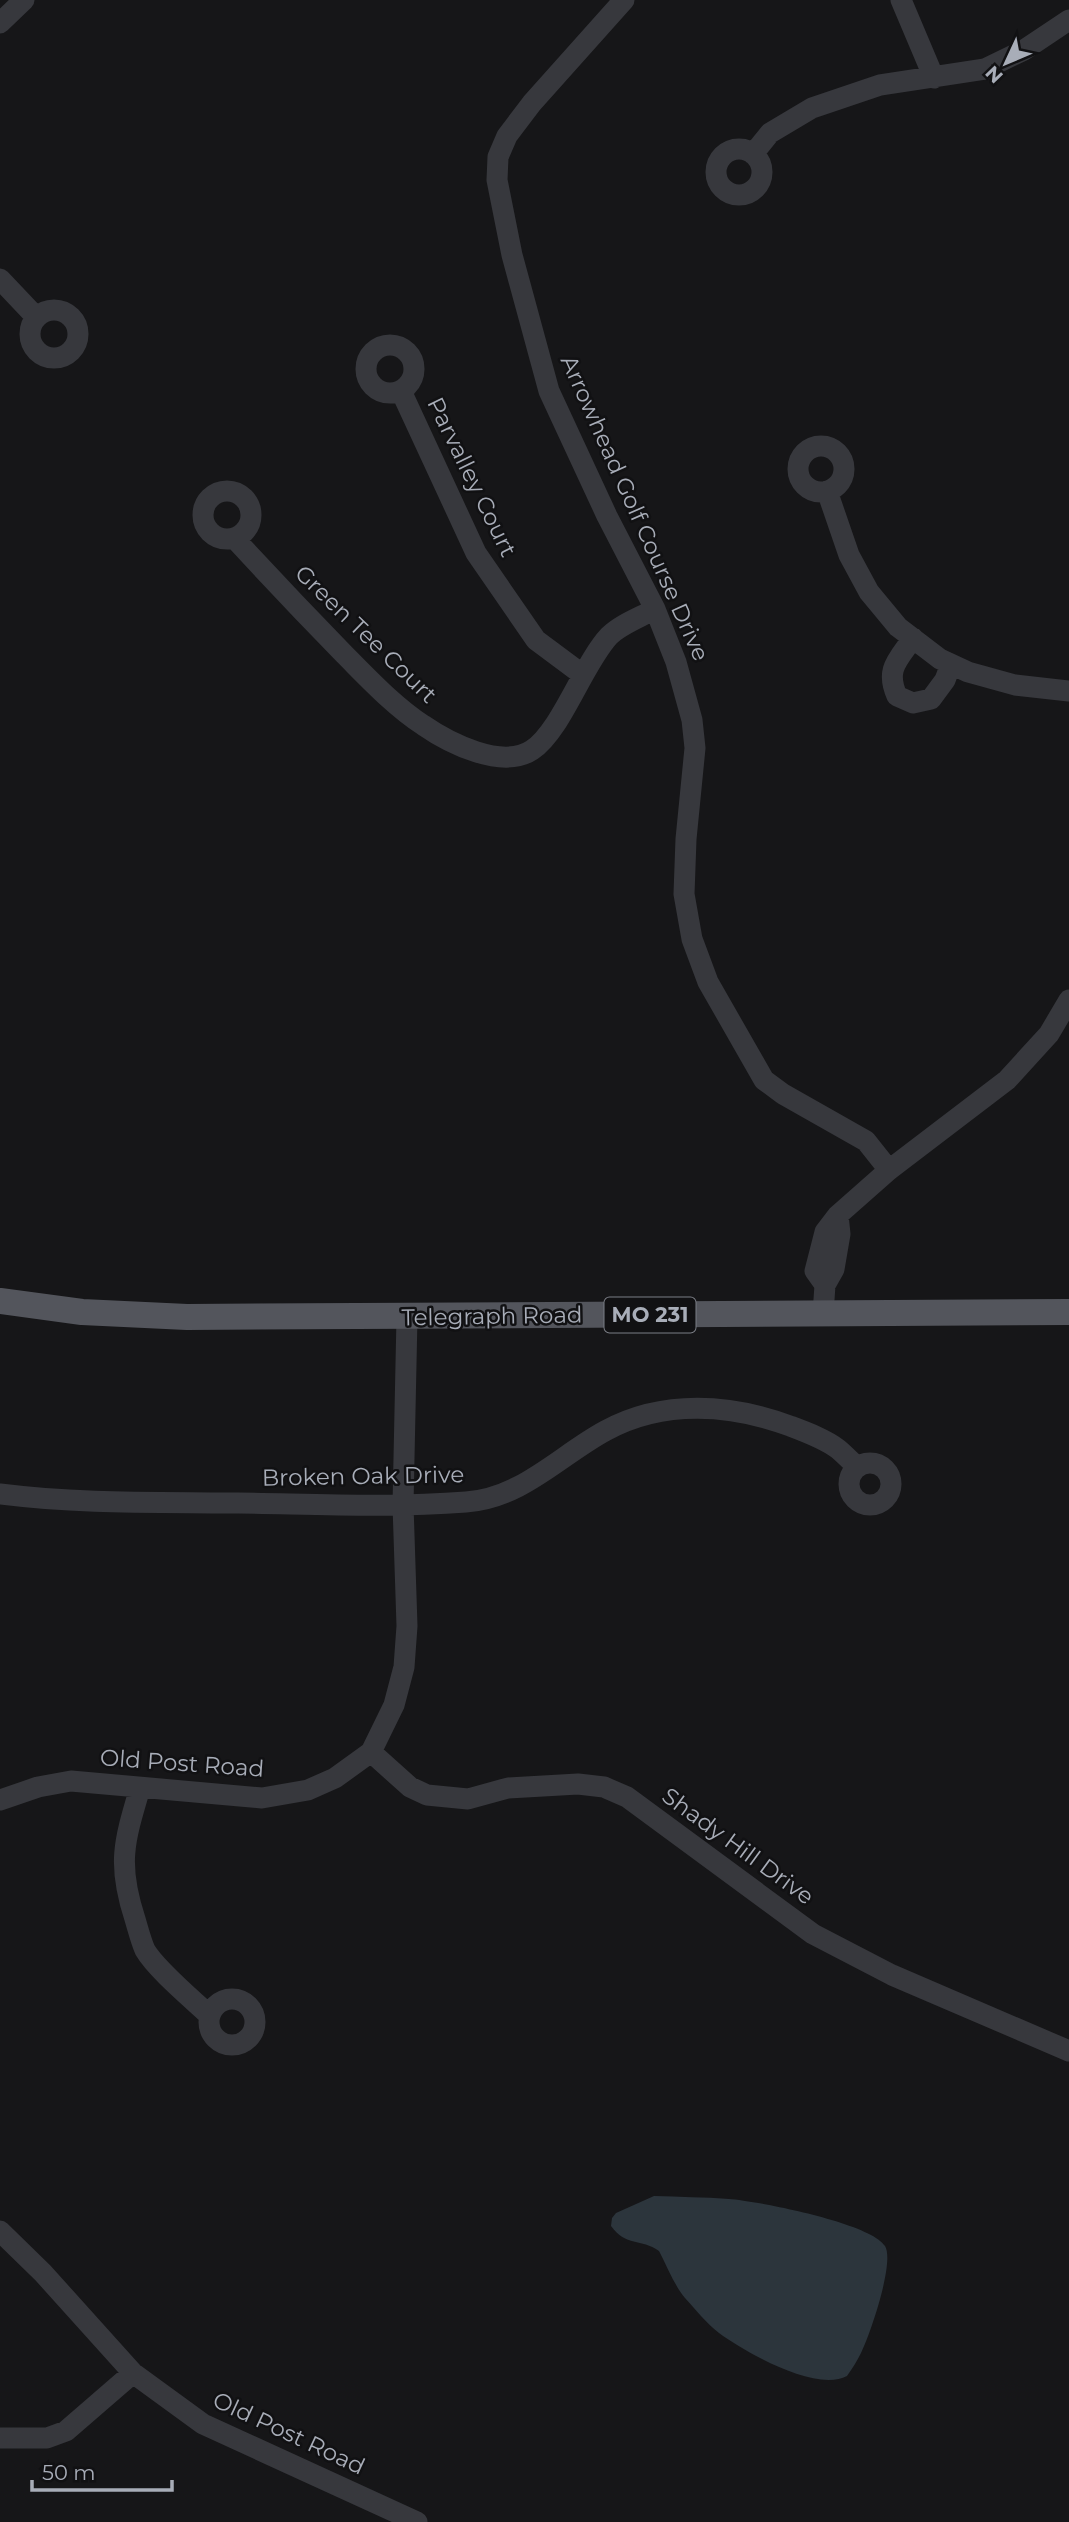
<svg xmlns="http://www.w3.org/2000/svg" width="1069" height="2522" viewBox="0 0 1069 2522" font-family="Montserrat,sans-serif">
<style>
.water{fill:#2c353c}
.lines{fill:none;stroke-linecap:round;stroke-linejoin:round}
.minor{stroke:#37383d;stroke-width:21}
.major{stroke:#53555c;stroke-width:26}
.labels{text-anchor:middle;stroke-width:5;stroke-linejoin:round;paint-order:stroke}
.shield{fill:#111113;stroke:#7b7e86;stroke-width:2}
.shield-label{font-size:21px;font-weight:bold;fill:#a8adb8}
.street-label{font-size:23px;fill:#a8adb8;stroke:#111113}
</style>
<rect width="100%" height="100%" fill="#161618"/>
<!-- water -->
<path class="water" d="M654,2196c25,1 50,1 75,3 28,2 142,24 156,47 10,16 -15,89 -24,107 -4,8 -9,16 -14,23 -31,17 -102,-24 -128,-43 -12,-9 -24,-24 -34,-35 -11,-13 -18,-32 -26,-47 -18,-13 -33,-4 -48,-25l1,-8 4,-5z"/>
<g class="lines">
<!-- minor -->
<path class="minor" d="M624,0l-92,103 -25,33 -9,21 -1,23 15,75 37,136 58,125 48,93 21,53 16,58 3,28 -9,91 -2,55 8,45 16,43 56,98 19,14 83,47 23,29
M901,0l33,78
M0,23l24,-23
M716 172a23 23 0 1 1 46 0a23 23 0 1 1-46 0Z
M753,154l17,-21 42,-25 68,-23 105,-16 39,-19 45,-30
M0,279l36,38
M30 334a24 24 0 1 1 48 0a24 24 0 1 1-48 0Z
M366 369a24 24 0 1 1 48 0a24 24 0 1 1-48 0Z
M401,391l75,162 60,87 47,35
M798 469a23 23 0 1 1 46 0a23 23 0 1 1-46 0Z
M203 515a24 24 0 1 1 48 0a24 24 0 1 1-48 0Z
M827,491l22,64 20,37 29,35 42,32 28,13 47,13 54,6
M234,538c36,39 73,78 110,116 25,25 50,52 79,71 26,18 79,45 109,25 29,-19 51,-86 77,-114 12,-12 32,-19 46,-27
M913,638c-15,22 -28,31 -16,58l16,7 18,-4 14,-19 6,-16
M825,1285l-10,-14 10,-39 13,-17
M823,1314l2,-29 9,-16 6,-35 -2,-19 51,-45 118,-90 42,-46 20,-34
M849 1484a21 21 0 1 1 42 0a21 21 0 1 1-42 0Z
M0,1494c79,10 158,8 238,9 76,1 152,5 228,-1 56,-4 93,-46 139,-71 58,-32 126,-27 185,-5 16,6 35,13 48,23 6,5 13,12 19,18
M371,1752l39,35 17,8 41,4 40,-11 70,-4 26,3 23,10 186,137 79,41 177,76
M140,1788c-16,54 -23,76 -5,131 3,10 6,22 10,31 11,19 47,49 64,65
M0,1800l38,-13 33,-6 191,17 46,-8 27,-12 36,-26 23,-47 10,-38 3,-41 -4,-121 4,-188
M209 2022a23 23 0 1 1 46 0a23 23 0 1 1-46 0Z
M0,2231l43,42 90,100 70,51 214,98
M0,2438h47l19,-7 67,-58"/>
<!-- major -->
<path class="major" d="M0,1301l82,11 105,5 882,-5"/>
</g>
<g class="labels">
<!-- shield labels -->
<rect class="shield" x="604.5" y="1297.5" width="91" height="35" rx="5"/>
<g class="shield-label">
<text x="650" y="1322">MO 231</text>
</g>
<!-- street labels -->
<g class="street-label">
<text transform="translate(472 477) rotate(64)" y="8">Parvalley Court</text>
<text transform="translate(635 508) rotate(66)" y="8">Arrowhead Golf Course Drive</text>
<text transform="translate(366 634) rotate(44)" y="8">Green Tee Court</text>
<text transform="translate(492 1316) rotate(-1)" y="8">Telegraph Road</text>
<text transform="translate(363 1476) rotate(-1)" y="8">Broken Oak Drive</text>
<text transform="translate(182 1763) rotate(4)" y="8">Old Post Road</text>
<text transform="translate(738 1846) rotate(36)" y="8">Shady Hill Drive</text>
<text transform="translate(289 2433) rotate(25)" y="8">Old Post Road</text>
</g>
</g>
<!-- north arrow -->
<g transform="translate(1006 63) rotate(226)" stroke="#111113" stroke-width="5" paint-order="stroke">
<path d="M0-5L12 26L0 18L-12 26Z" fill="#a8adb8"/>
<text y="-10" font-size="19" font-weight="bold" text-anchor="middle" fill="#a8adb8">N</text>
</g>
<!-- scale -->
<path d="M32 2480v10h140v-10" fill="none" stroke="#a8adb8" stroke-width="3.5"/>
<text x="42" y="2480" font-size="21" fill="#a8adb8" stroke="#111113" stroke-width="5" paint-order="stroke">50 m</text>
</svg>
